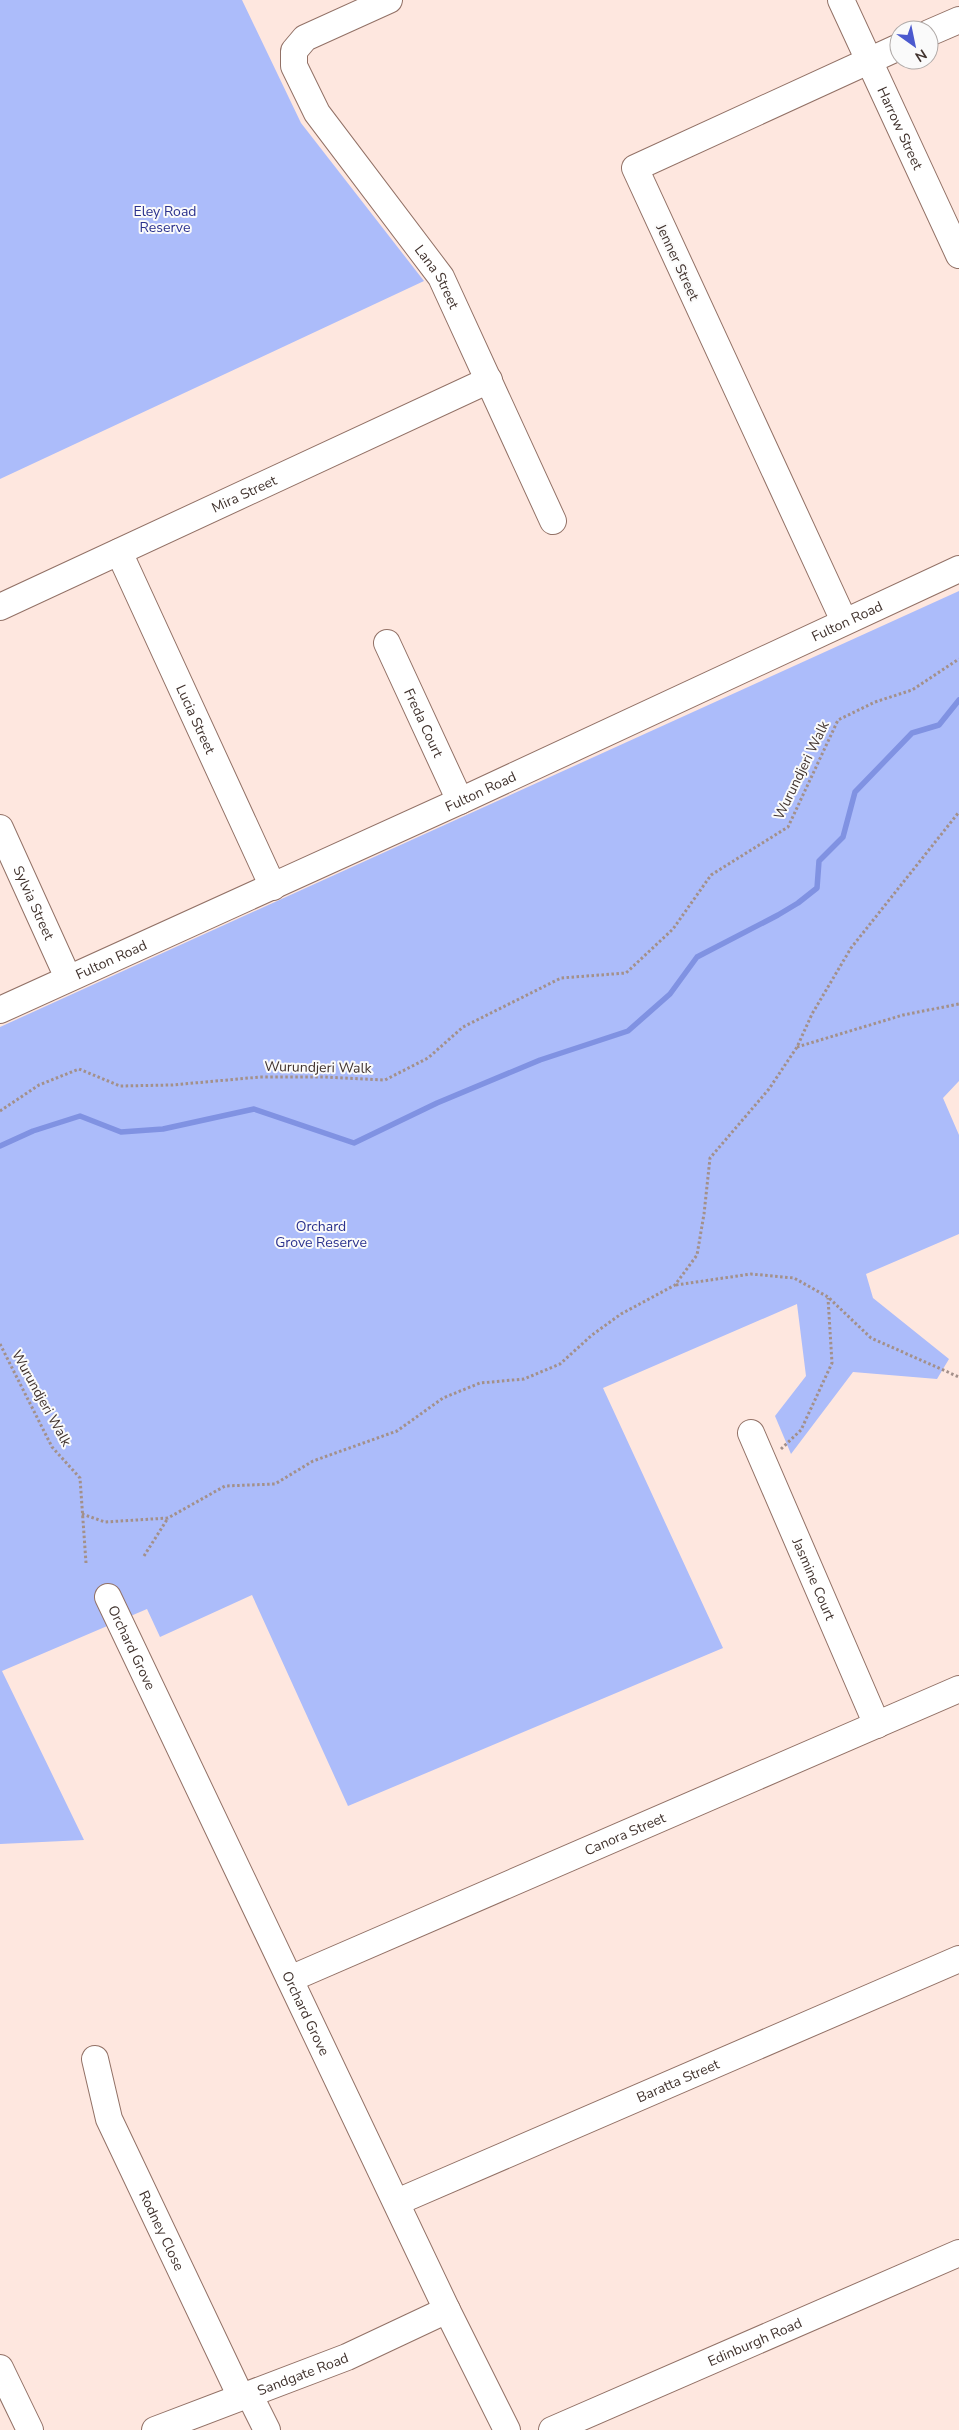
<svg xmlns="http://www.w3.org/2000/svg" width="959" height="2430" viewBox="0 0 959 2430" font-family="'Nunito Sans',sans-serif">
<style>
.green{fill:#acbcfa}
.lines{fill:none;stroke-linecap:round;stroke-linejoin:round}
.stream{stroke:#8092e2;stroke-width:5.5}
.minor-casing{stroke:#927166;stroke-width:28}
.path{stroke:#a3908a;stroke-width:3;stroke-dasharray:2.5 2.5;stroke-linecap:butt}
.minor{stroke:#fff;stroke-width:26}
.labels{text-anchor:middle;stroke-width:4;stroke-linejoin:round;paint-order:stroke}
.street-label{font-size:14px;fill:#41332e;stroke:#fafafa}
.park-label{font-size:14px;fill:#2a318d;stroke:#fafafa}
</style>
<rect width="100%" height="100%" fill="#fee7df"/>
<!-- green -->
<path class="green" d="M0,0h242l59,123 123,158 -424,198z
M959,591v490l-16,17 16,37v99l-93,40 7,24 76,61 -12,20 -84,-7 -62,82 -16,-38 31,-40 -9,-72 -194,84 120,260 -375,158 -96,-211 -92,42 -13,-28 -145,62 82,169 -84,4v-817z"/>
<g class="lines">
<!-- stream -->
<path class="stream" d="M0,1146l33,-15 47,-15 41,16 42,-3 91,-20 100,34 83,-40 103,-43 88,-29 42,-37 27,-37 81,-42 20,-12 19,-15 2,-27 24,-24 12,-45 57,-59 27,-8 20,-25"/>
<!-- minor casing -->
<g class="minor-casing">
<g id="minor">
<path id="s1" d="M389,0l-84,38 -11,13v15l23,47 124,164 112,244"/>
<path id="s2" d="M841,0l118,255"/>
<path d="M929,33l30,-13"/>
<path id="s3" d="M119,552l154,335"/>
<path id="s4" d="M0,607l489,-227"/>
<path d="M844,621l-209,-453 264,-121"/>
<path id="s5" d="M387,643l73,158"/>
<path id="s6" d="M0,828l68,150"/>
<path id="s7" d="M0,1010l460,-209 499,-232"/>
<path id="s8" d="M751,1433l126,292"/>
<path id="s9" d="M108,1597l339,713 60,120"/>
<path id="s10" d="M290,1979l669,-290"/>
<path id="s11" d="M95,2059l14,60 132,278"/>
<path id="s12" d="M397,2202l562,-243"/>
<path d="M0,2368l30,62"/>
<path d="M249,2394l18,36"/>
<path id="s13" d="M155,2430l192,-73 100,-47"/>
<path id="s14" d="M552,2430l407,-177"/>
</g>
</g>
<!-- path -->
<path class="path" d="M797,1047l106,-32 56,-11
M0,1111l39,-26 40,-16 41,17 52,-1 88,-8h64l61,3 43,-22 35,-31 98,-49 65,-5 47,-44 38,-54 77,-48 50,-107 37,-18 37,-12 47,-31
M676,1285l75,-11 43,4 34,19 43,41 88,39
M0,1344l52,103 28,31 6,85
M781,1449l20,-19 31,-67 -4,-65
M82,1514l23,8 63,-4 57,-32 50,-2 38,-23 84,-30 46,-33 37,-15 44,-4 36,-15 32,-29 29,-21 54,-29 22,-30 7,-41 6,-56 59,-69 28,-42 15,-33 39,-66 108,-136
M144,1556l24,-38"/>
<!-- minor -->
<use href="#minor" class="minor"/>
</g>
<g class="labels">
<!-- street labels -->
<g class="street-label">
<text dy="5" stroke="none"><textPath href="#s2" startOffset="141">Harrow Street</textPath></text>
<text transform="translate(678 262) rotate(65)" y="5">Jenner Street</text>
<text dy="5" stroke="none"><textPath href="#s1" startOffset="380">Lana Street</textPath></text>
<text dy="5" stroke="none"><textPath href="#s4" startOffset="269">Mira Street</textPath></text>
<text dy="5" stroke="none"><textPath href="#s7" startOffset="932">Fulton Road</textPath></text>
<text dy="5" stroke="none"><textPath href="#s3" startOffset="184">Lucia Street</textPath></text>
<text dy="5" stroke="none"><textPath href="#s5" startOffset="88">Freda Court</textPath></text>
<text transform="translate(801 770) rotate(-64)" y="5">Wurundjeri Walk</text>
<text dy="5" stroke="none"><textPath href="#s7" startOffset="528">Fulton Road</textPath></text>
<text dy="5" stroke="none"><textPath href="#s6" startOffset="82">Sylvia Street</textPath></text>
<text dy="5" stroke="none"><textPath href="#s7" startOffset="122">Fulton Road</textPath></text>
<text transform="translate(318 1067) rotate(1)" y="5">Wurundjeri Walk</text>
<text transform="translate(42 1398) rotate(61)" y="5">Wurundjeri Walk</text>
<text dy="5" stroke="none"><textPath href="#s8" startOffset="159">Jasmine Court</textPath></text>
<text dy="5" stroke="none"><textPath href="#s9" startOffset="56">Orchard Grove</textPath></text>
<text dy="5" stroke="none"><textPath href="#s10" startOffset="365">Canora Street</textPath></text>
<text dy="5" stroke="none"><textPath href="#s9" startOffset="461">Orchard Grove</textPath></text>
<text dy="5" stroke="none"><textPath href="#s12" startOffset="306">Baratta Street</textPath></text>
<text dy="5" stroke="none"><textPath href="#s11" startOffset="185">Rodney Close</textPath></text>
<text dy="5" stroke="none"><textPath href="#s14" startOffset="221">Edinburgh Road</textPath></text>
<text dy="5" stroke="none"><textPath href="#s13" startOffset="158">Sandgate Road</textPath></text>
</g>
<!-- park labels -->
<g class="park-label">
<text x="165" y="216">Eley Road<tspan x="165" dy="16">Reserve</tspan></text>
<text x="321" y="1231">Orchard<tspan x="321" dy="16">Grove Reserve</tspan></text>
</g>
</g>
<!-- north arrow -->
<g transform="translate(914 45) rotate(147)"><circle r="24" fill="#fafafa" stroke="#b0aaa8"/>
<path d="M0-4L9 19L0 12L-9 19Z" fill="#4b59ce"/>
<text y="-8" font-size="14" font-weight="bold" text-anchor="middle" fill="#41332e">N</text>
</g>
</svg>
